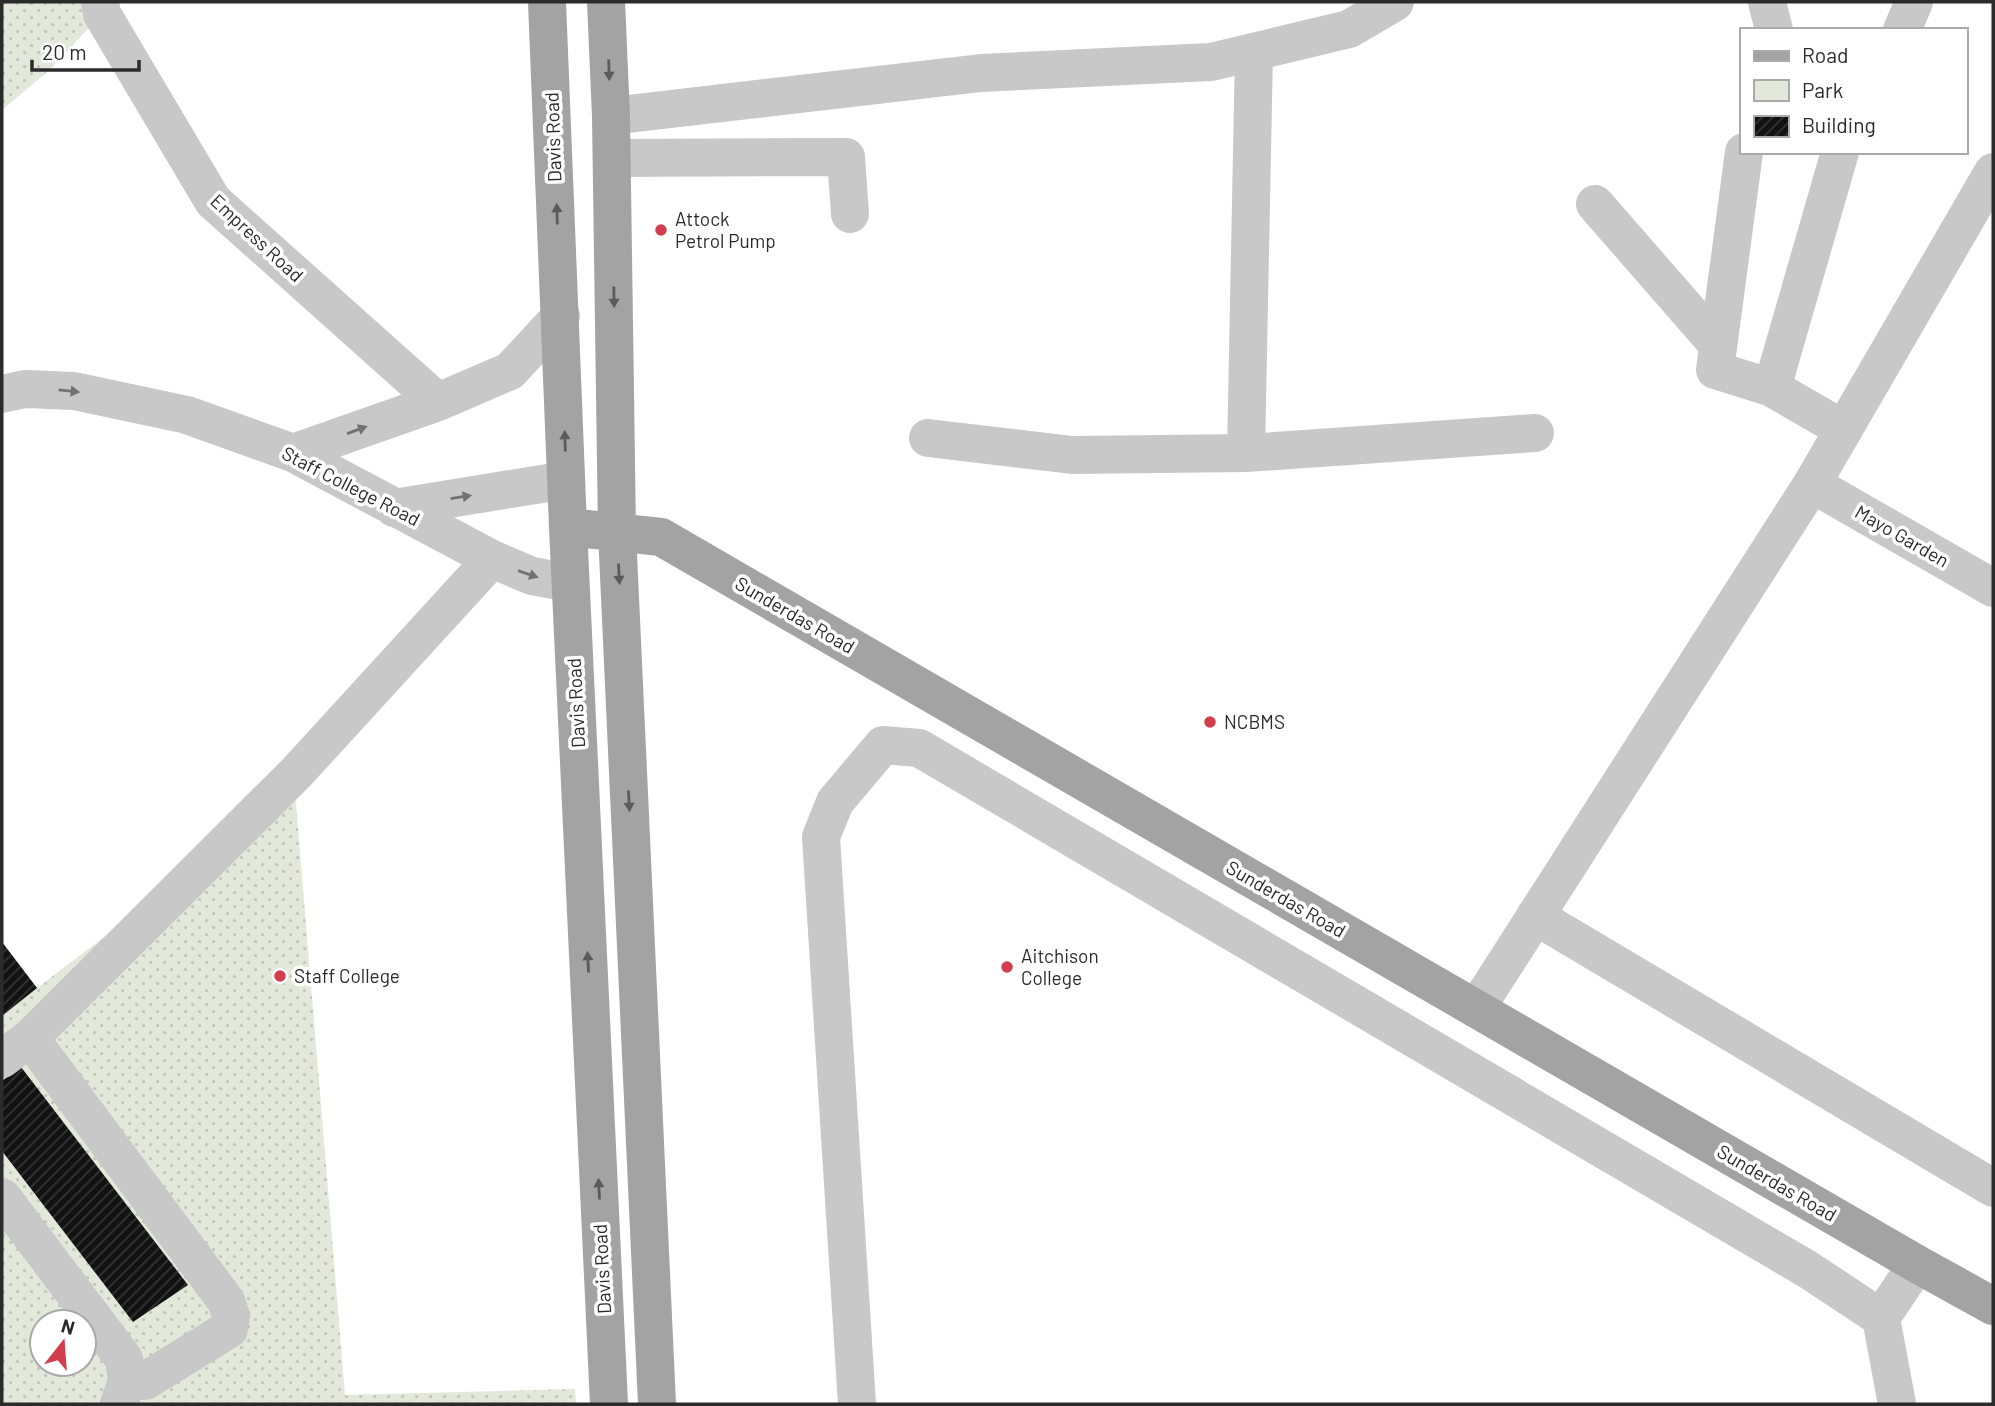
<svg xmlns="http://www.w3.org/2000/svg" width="1995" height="1406" viewBox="0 0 1995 1406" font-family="Barlow,sans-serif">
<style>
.green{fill:url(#green-dots);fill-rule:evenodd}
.building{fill:url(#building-hatch)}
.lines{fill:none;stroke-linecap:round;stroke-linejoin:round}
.minor{stroke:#c8c8c8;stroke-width:38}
.major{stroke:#a3a3a3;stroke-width:38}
.oneway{fill:#5b5b5b}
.oneway2{fill:#727272}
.poi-dot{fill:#d23e4d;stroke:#fff;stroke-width:2.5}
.labels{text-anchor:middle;stroke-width:7;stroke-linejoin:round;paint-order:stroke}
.street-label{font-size:19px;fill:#2b2b2b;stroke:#fff}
.poi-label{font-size:19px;fill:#2b2b2b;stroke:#fff;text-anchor:start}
</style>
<defs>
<pattern id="green-dots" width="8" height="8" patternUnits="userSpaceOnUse" patternTransform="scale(1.75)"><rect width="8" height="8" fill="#e2e8da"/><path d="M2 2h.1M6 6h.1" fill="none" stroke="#c2c7bb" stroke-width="1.8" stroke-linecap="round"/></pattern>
<pattern id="building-hatch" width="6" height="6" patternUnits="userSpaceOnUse" patternTransform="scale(1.75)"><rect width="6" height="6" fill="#121212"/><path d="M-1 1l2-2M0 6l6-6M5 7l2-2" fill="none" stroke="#353535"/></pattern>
</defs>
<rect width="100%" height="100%" fill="#fff"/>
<!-- green -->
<path class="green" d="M2,2h98l2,12 -55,58 -45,38z
M295,792l50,603 230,-6 1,15h-574v-462l35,46zM42,1322h42v42h-42z"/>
<!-- building -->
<path class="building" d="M2,942l35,46 -35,28z
M21,1067l167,218 -55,37 -131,-171v-70z"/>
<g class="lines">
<!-- minor -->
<path class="minor" d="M100,2l2,12 111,187 225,201
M1767,2l7,28
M1902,30l12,-28
M611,116l370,-43 230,-11 138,-33 46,-27
M1744,152l-29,218 57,18 71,41
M612,158l234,-1 4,57
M1595,204l123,141
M1772,388l68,-236
M2,394l23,-5 49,2 113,24 106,38 199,106 40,17 38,7
M928,438l144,17 174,-2 289,-20
M293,453l145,-51 72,-31 51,-55
M1246,453l8,-401
M1812,484l181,104
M394,508l172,-28
M1535,916l458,272
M1476,1009l336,-525 181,-312
M30,1038l196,263 5,15 -2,13 -84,52h-18
M2,1059l28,-21 267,-266 195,-213
M2,1197l122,162 3,22 -8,23
M857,1404l-36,-567 14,-35 48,-57 36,3 888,521 74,49
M1897,1404l-16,-86 36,-54"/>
<!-- major -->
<path class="major" d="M547,2l21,525 41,877
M606,2l5,114 6,416 40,872
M568,527l93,10 1256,727 76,42"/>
</g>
<!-- one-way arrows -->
<defs><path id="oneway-solid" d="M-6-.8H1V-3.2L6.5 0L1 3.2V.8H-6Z" transform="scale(1.75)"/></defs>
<g class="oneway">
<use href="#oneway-solid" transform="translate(609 70) rotate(88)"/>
<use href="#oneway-solid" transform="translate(557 214) rotate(-92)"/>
<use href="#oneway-solid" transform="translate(614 297) rotate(89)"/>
<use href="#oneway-solid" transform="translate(565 441) rotate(-92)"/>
<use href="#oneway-solid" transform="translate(619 574) rotate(87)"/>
<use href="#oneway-solid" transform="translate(629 801) rotate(87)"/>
<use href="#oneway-solid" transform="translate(588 962) rotate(-93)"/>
<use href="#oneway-solid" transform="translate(599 1189) rotate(-93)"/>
</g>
<g class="oneway2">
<use href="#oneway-solid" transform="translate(69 391) rotate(6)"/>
<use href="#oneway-solid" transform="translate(357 430) rotate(-20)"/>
<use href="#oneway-solid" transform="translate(461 497) rotate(-9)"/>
<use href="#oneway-solid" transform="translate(528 574) rotate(19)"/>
</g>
<!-- markers -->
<g class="poi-dot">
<circle cx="661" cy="230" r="7"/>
<circle cx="1210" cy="722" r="7"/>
<circle cx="1007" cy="967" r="7"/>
<circle cx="280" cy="976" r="7"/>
</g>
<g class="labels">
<!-- street labels -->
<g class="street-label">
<text transform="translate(553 137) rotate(-92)" y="7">Davis Road</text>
<text transform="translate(257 238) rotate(43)" y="7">Empress Road</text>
<text transform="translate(351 486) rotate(27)" y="7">Staff College Road</text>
<text transform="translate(1902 536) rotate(30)" y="7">Mayo Garden</text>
<text transform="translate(795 615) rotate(30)" y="7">Sunderdas Road</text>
<text transform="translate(576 703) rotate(-93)" y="7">Davis Road</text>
<text transform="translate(1286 899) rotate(30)" y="7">Sunderdas Road</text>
<text transform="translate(1777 1183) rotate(30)" y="7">Sunderdas Road</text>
<text transform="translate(602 1269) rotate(-93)" y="7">Davis Road</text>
</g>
<!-- poi labels -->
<g class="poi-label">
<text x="675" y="226">Attock<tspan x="675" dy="22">Petrol Pump</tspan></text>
<text x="1224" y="729">NCBMS</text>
<text x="1021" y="963">Aitchison<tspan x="1021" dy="22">College</tspan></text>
<text x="294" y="983">Staff College</text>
</g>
</g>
<!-- border -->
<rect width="1995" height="1406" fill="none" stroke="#2b2b2b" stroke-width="7"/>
<!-- legend -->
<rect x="1740" y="28" width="228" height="126" fill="#ffffff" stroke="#aaaaaa" stroke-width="2"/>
<rect x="1754" y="51" width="35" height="10" fill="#a3a3a3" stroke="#aaaaaa" stroke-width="2"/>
<text x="1802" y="63" font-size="21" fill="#2b2b2b">Road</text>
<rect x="1754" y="80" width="35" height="21" fill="#e2e8da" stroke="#aaaaaa" stroke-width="2"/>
<text x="1802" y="98" font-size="21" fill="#2b2b2b">Park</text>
<rect x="1754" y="116" width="35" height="21" fill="url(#building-hatch)" stroke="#aaaaaa" stroke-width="2"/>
<text x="1802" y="133" font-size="21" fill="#2b2b2b">Building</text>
<!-- north arrow -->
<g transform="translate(63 1343) rotate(17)"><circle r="33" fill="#ffffff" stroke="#aaaaaa" stroke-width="2"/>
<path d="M0-5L12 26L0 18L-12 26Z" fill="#d23e4d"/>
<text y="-10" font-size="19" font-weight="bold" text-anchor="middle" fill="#2b2b2b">N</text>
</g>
<!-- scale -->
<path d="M32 60v10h107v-10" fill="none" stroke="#2b2b2b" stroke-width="3.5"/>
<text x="42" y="60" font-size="21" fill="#2b2b2b" stroke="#ffffff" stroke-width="5" paint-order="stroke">20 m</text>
</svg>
